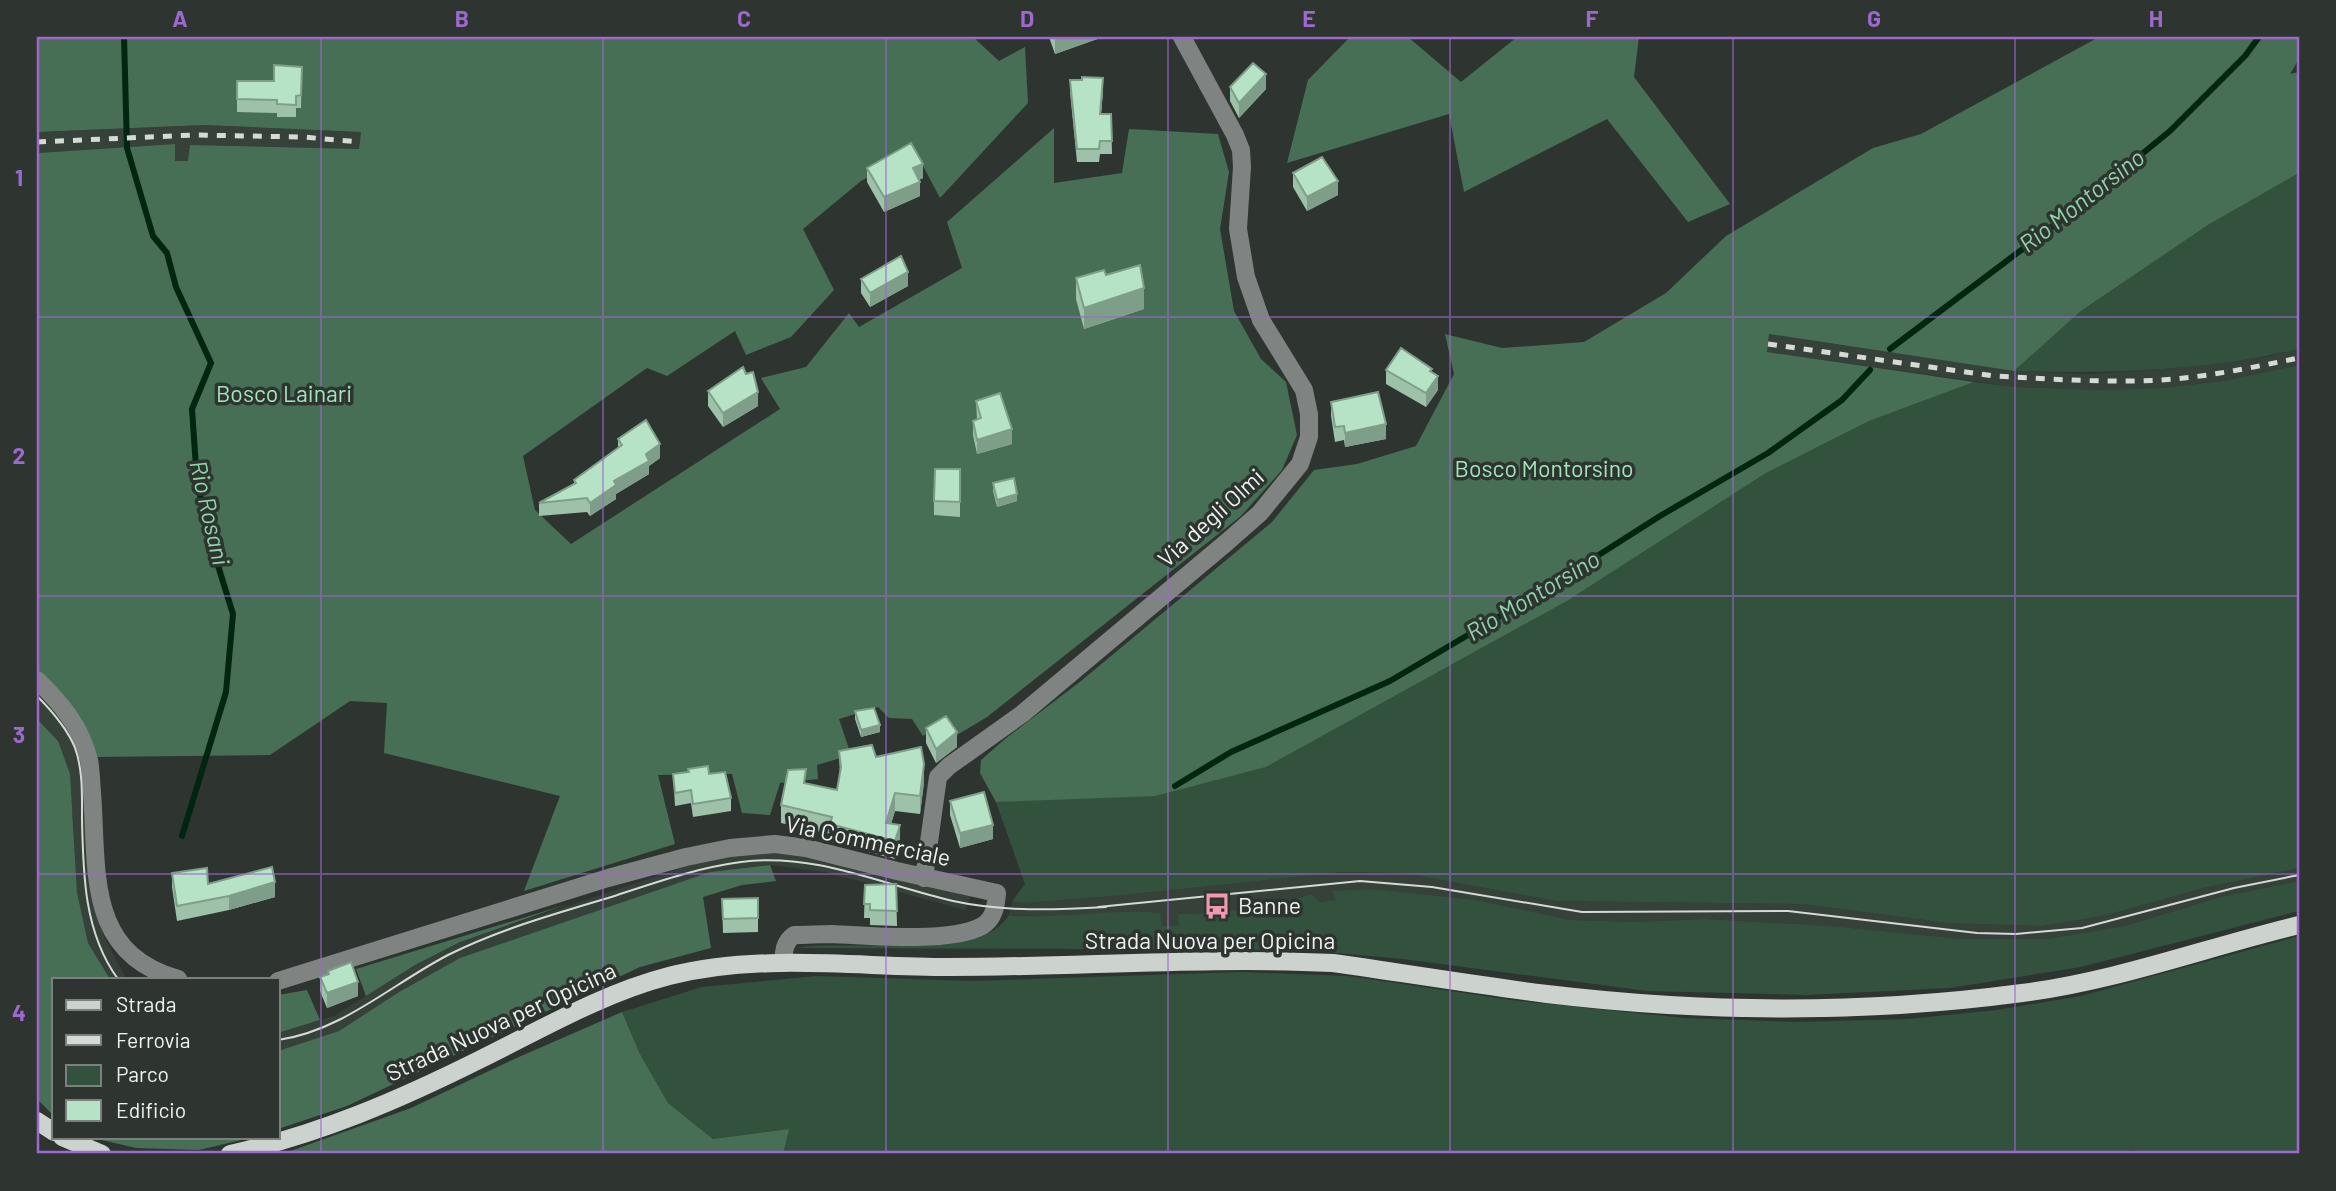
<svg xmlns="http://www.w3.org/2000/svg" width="2336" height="1191" viewBox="0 0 2336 1191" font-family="Barlow,sans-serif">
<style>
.built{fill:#354139}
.green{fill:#32523e}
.forest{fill:#466f55}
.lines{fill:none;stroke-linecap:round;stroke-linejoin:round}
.stream{stroke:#002611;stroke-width:6}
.minor{stroke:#7f8381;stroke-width:18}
.major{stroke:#ccd3ce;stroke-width:18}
.tram{stroke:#d5dad6;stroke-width:2}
.rail{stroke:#d5dad6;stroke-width:5;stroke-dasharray:9 9;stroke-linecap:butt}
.wall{fill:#9dc2a9}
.shaded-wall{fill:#7f9e8a}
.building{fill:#b6e2c5;stroke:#7f9e8a;stroke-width:2}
.grid{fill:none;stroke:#9e68ce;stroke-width:2;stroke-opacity:0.55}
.labels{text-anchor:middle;stroke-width:7;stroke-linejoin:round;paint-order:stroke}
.park-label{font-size:23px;fill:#a2e6ba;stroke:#2e3530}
.street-label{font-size:23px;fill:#f0f4f1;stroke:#2e3530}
.poi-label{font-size:23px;fill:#f0f4f1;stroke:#2e3530;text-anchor:start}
.water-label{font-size:24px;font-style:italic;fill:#91d5aa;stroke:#2e3530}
.neatline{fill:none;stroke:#9e68ce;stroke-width:2.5}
.grid-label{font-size:23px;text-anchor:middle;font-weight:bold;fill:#9e68ce}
</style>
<rect width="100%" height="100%" fill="#2e3530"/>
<!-- built -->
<path class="built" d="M204,125l157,7 -2,17 -168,-4 -2,16h-14v-17l-138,9v-21z
M1769,334l245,37 76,3 87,-6 88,-11 34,-8v16l-76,16 -61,7 -60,2 -87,-3 -248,-35z
M37,689l13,13 30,45 14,154 10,35 22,43h-16l-22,-36 -11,-52 -4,-75 -15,-75 -21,-22z
M755,853l53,1 164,40 -7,16 -140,-38 -55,-7 -60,7 -250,86 -61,34 -60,39 -61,20v-18l56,-17 81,-51 45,-23 242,-81z
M2299,868v13l-79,16 -95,29 -78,13h-85l-131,-13 -126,-7 -70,3 -64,-2 -95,-20 -101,-11 -43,3 5,8 -18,2 -8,-8 -41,12 -43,7 -48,1v12h-17l-2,-12 -19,-2 -73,5 -59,-2 3,-14 11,2 101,-8 218,-23 62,1 152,28 247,3 144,19 95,3 161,-38z"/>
<!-- green -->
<path class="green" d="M2299,173v176c-93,22 -189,25 -285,22l67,-60 127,-86z
M2299,365v503l-96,20 -97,27 -64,11 -95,-3 -144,-19 -247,-3 -152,-28 -62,-1 -218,23 -101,8 -11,-2 13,-17 -29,-82 63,-4 207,-31 301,-166 199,-128 103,-52 105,-39 41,5 87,3 60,-2 61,-7z
M2299,881v30l-218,56 -131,21 -144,7 -159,-4 -244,-32 -99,-9 -508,-2c50,-10 186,15 213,-33 51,5 101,-7 151,-2l2,13h17l-1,-12c51,-1 85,-5 133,-20l9,8 16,-2 -4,-9 43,-2 101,11 95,20 64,2 70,-3 126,7 131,13h85l78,-13 95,-29z
M2299,936v218h-161l-7,-4 -4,4h-1344l5,-25 -75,10 -45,-36 -28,-49 -18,-42 80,-25 114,-11 157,5 268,-9 107,4 170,25 166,17 112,4 112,-3 89,-9 84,-14z"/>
<!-- forest -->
<path class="forest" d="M37,37h936l26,24 26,-14 3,56 -88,95 -25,-47 -54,30 -58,48 31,61 -43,47 -45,18 -11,-24 -68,45 -20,-8 -124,88 12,54 36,34 209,-135 -19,-31 45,-11 43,-54 10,14 103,-59 -15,-46 107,-94v55l68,-10 7,-44 89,5 11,38 -9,57 14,82 27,48 25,23 11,53 -15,35 -41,46 -254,201 -30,18 -10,-15 -24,16 -11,-17 -23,-1 -11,-11 -39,12 12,36 -34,10 1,14 -38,4 -10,32 -28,-2 -10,-39 -74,1 17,69 -151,47 36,-95 -176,-43 3,-50 -37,-2 -80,54 -178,2 -55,-88v-522l1,6 137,-9v17h13l2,-16 169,4 2,-17 -157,-7 -167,7z
M1350,37h58l53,45 56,-45h122l-5,40 96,127 -42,18 -81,-103 -143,73 -15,-78 -162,49 21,-83z
M2099,37h200v22l-9,15 9,-2v101l-91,52 -127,86 -67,60 -245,-37 -2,18 207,30 -105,39 -103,52 -199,128 -301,166 -111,29 -159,6 -16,-29 1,-13 24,-21 76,-58 191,-159 42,-52 43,-6 59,-18 38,-72 -9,-40 57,14 82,-6 82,-49 60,-57 147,-88 48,-14z
M37,719l21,22 12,33 7,118 11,51 22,36h-56v137l-17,-17z
M770,865l6,16 -34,4 -39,12 8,51 -71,19 -293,139 -69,23v-78l61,-20 60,-39 61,-34 250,-86z
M568,904l-108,38 -45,23 -49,31 -10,-27z
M307,990l13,30 -42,13v-38z
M622,1012l18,42 28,49 45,36 76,-10 -6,25h-501l129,-46 101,-48z
M89,1137h165l-55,13 -63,-2z"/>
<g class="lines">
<!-- stream -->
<path class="stream" d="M124,37l3,111 26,88 14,17 9,34 35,76 -19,46 5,73 14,61 22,71 -7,78 -44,144
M1890,349l175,-132 105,-86 75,-75 14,-19
M1175,786l56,-34 159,-71 149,-88 121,-77 108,-63 74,-53 28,-30"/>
<!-- minor -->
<path class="minor" d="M37,680c24,23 44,47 52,80 2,10 2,22 3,32 6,78 -7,161 86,187
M924,878l14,-101 11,-11 73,-52 205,-172 33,-29 40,-49 9,-27v-23l-5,-24 -43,-70 -15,-43 -8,-48 4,-62 -1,-17 -6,-15 -53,-98
M278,981l330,-103 78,-21 44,-9 45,-4 31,4 91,23 100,22c-1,13 -3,26 -15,33 -30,17 -115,10 -150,8 -13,0 -25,1 -38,1 -10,7 -10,16 -11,28"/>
<!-- major -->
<path class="major" d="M37,1121l17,11
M62,1137l40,17
M230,1154c88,-19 171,-55 251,-95 61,-30 122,-66 188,-83 91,-23 187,-9 280,-9 128,0 256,-10 384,-4 71,10 143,22 214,31 159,19 317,20 475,-1 95,-12 185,-46 277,-68"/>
<!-- tram -->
<path class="tram" d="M37,696c15,15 30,32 38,52 8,22 7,47 7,70 1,55 2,115 36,161
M1098,907l262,-26 72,6 150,25 206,-1 189,22 39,1 66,-6 152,-40 65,-13
M278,1040c64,-9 114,-56 170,-85 50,-25 106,-41 160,-57 43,-14 87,-30 133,-36 73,-10 142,23 212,39 51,11 102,9 153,6"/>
<!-- rail -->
<path class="rail" d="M37,142l157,-7 109,2 57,5
M1768,344l226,32c56,3 112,7 167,4 47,-3 93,-13 138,-22"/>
</g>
<!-- wall -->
<path class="wall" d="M1049,37h54l-48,17z
M302,67l-1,41h-5v9h-19v-4l-40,-1v-31h37z
M1070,80l33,11 -2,23h10l1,40h-12l-1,8h-22l-7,-70z
M1230,87l36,2 -27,29 -9,-17z
M867,168l56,10 -4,2 1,16 -36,16 -17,-30z
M1293,173l45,22 -31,16 -14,-24z
M1106,275l38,34 -60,20 -8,-30v-21z
M861,279l47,7 -38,21 -9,-14z
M1386,370l46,3 6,17 -12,17 -40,-23z
M746,374l12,32 -35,21 -15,-21v-15z
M976,401l36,43 -35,10 -4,-19v-14l4,-2z
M1331,402l55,37 -41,8 -1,-7 -9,2 -4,-26z
M618,439l42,19 -11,8v8l-33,20v5l-26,17 -3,-4 -48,4v-13l35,-19v-4l44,-32z
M960,469v48l-26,-2v-14z
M993,483l24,18 -20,6 -4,-16z
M855,711l25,21 -19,5 -6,-18z
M926,728l31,19 -21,16 -10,-20z
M839,751l37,6 48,25 -4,32 -25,-3 -4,13 9,19 -5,16 -65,-17v-8l-49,-11v-18l25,-21 31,6 3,-14z
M673,774h36l22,24v13l-38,6 -2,-14 -16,3z
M950,801l43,38 -33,9 -10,-33z
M172,873l36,11 67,13 -46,13 -52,11 -5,-34z
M896,884l1,42 -27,-1v-7h-6l1,-33z
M758,898v34l-35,1 -1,-34z
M328,971l30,25 -31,12 -7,-17v-14l8,-3z"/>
<!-- shaded-wall -->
<path class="shaded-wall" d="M1055,37h48l-48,17z
M1266,74v15l-27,29v-15z
M1103,78v13l-3,35v-12z
M923,164v14l-10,4v-14z
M1338,181v14l-31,16v-14z
M920,182v14l-36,16v-15z
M908,272v14l-38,21v-14z
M1144,288v21l-60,20v-21z
M1438,376v14l-12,17v-14z
M758,392v14l-35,21v-14z
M1386,424v15l-41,8v-14z
M1012,429v15l-35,10v-14z
M660,444v14l-11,8v8l-33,20v5l-26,17v-13l56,-49z
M1017,494v7l-20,6v-7z
M880,725v7l-19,5v-7z
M957,732v15l-21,16v-14z
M924,764v18l-4,32v-18z
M895,793v18l-9,28v-16z
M900,825v18l-5,16v-18z
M993,825v14l-33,9v-15z
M275,882v15l-46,13v-14z
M358,982v14l-31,12v-15z"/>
<!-- building -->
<path class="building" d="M1253,63l13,11 -27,29 -9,-16z
M274,65l28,2 -1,28 -5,1v9l-19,-1v-4l-40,-1v-18h37z
M1082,77l21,1 -3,36h11l1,27h-12l-1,8h-22l-7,-69h12z
M911,143l12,21 -10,4 7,14 -36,15 -17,-29z
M1322,157l16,24 -31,16 -14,-24z
M901,256l7,16 -38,21 -9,-14z
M1140,265l4,23 -60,20 -8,-30 28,-8 2,5z
M1401,348l31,21 -2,2 8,5 -12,17 -40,-23z
M743,367l3,7 7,-2 5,20 -35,21 -15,-22z
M1378,392l8,32 -41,9 -1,-7 -9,1 -4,-25z
M1000,393l12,36 -35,11 -4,-19 8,-3 -5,-17z
M646,420l14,24 -14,10 3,7 -35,20 2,4 -26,18 -3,-5 -48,5 37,-20 -2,-3 48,-35 -4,-6z
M935,469h25v33l-26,-1z
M1014,478l3,16 -20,6 -4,-17z
M874,708l6,17 -19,5 -6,-19z
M946,716l11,16 -21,17 -10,-21z
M872,745l4,12 45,-10 3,17 -4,32 -25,-3 -9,30 14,2 -5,16 -65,-17 2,-7 -51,-12 7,-35 18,-1 -2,14 33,7 4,-23 -2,-16z
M708,766l1,8 16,-2 6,26 -38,6 -2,-14 -16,3 -2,-19 16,-2 -1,-3z
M984,792l9,33 -33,8 -10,-32z
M272,867l3,15 -46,14 -52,10 -5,-33 35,-5 1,16z
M896,884l1,27 -27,-1v-6h-6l1,-19z
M758,898v20l-35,1 -1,-20z
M351,962l7,20 -31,11 -7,-16 9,-3 -1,-3z"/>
<!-- grid -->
<path class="grid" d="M321,37v1117M603,37v1117M886,37v1117M1168,37v1117M1450,37v1117M1733,37v1117M2015,37v1117M37,317h2262M37,596h2262M37,874h2262"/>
<!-- icons -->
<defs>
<g id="bus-bare" transform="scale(2.1)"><path d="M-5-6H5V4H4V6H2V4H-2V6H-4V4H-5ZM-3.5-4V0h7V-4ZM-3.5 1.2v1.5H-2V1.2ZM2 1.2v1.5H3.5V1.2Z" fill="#f29aad" stroke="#2e3530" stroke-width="2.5" paint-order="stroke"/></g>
</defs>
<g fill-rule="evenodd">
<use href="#bus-bare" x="1217" y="906"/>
</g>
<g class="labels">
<!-- park labels -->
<g class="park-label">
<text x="284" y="402">Bosco Lainari</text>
<text x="1544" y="477">Bosco Montorsino</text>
</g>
<!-- street labels -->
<g class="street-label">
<text transform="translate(1211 518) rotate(-42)" y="8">Via degli Olmi</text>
<text transform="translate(868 841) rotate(12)" y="8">Via Commerciale</text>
<text x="1210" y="949">Strada Nuova per Opicina</text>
<text transform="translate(501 1022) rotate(-25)" y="8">Strada Nuova per Opicina</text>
</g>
<!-- poi labels -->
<g class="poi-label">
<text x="1238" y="914">Banne</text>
</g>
<!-- water labels -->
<g class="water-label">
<text transform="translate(2082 201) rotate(-38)" y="8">Rio Montorsino</text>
<text transform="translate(209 513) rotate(77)" y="8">Rio Rosani</text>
<text transform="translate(1533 596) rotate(-31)" y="8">Rio Montorsino</text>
</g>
</g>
<!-- border -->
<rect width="2336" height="1191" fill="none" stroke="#2e3530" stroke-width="77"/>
<!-- legend -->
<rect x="52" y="978" width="228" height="161" fill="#2e3530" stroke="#7c817d" stroke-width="2"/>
<rect x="66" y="1000" width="35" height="10" fill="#ccd3ce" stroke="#7c817d" stroke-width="2"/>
<text x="116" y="1012" font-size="21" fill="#f0f4f1">Strada</text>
<rect x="66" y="1035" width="35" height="10" fill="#d5dad6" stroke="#7c817d" stroke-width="2"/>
<text x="116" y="1048" font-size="21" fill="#f0f4f1">Ferrovia</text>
<rect x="66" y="1065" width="35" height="21" fill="#32523e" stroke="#7c817d" stroke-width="2"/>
<text x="116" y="1082" font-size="21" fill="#f0f4f1">Parco</text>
<rect x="66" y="1100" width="35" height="21" fill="#b6e2c5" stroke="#7c817d" stroke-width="2"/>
<text x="116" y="1118" font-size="21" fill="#f0f4f1">Edificio</text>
<rect x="38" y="38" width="2260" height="1114" class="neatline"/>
<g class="grid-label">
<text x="180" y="27">A</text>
<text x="462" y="27">B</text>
<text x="744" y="27">C</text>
<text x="1027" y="27">D</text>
<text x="1309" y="27">E</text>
<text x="1592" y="27">F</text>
<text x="1874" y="27">G</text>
<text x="2156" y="27">H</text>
<text x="19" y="186">1</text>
<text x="19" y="464">2</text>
<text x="19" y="743">3</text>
<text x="19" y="1021">4</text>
</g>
</svg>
